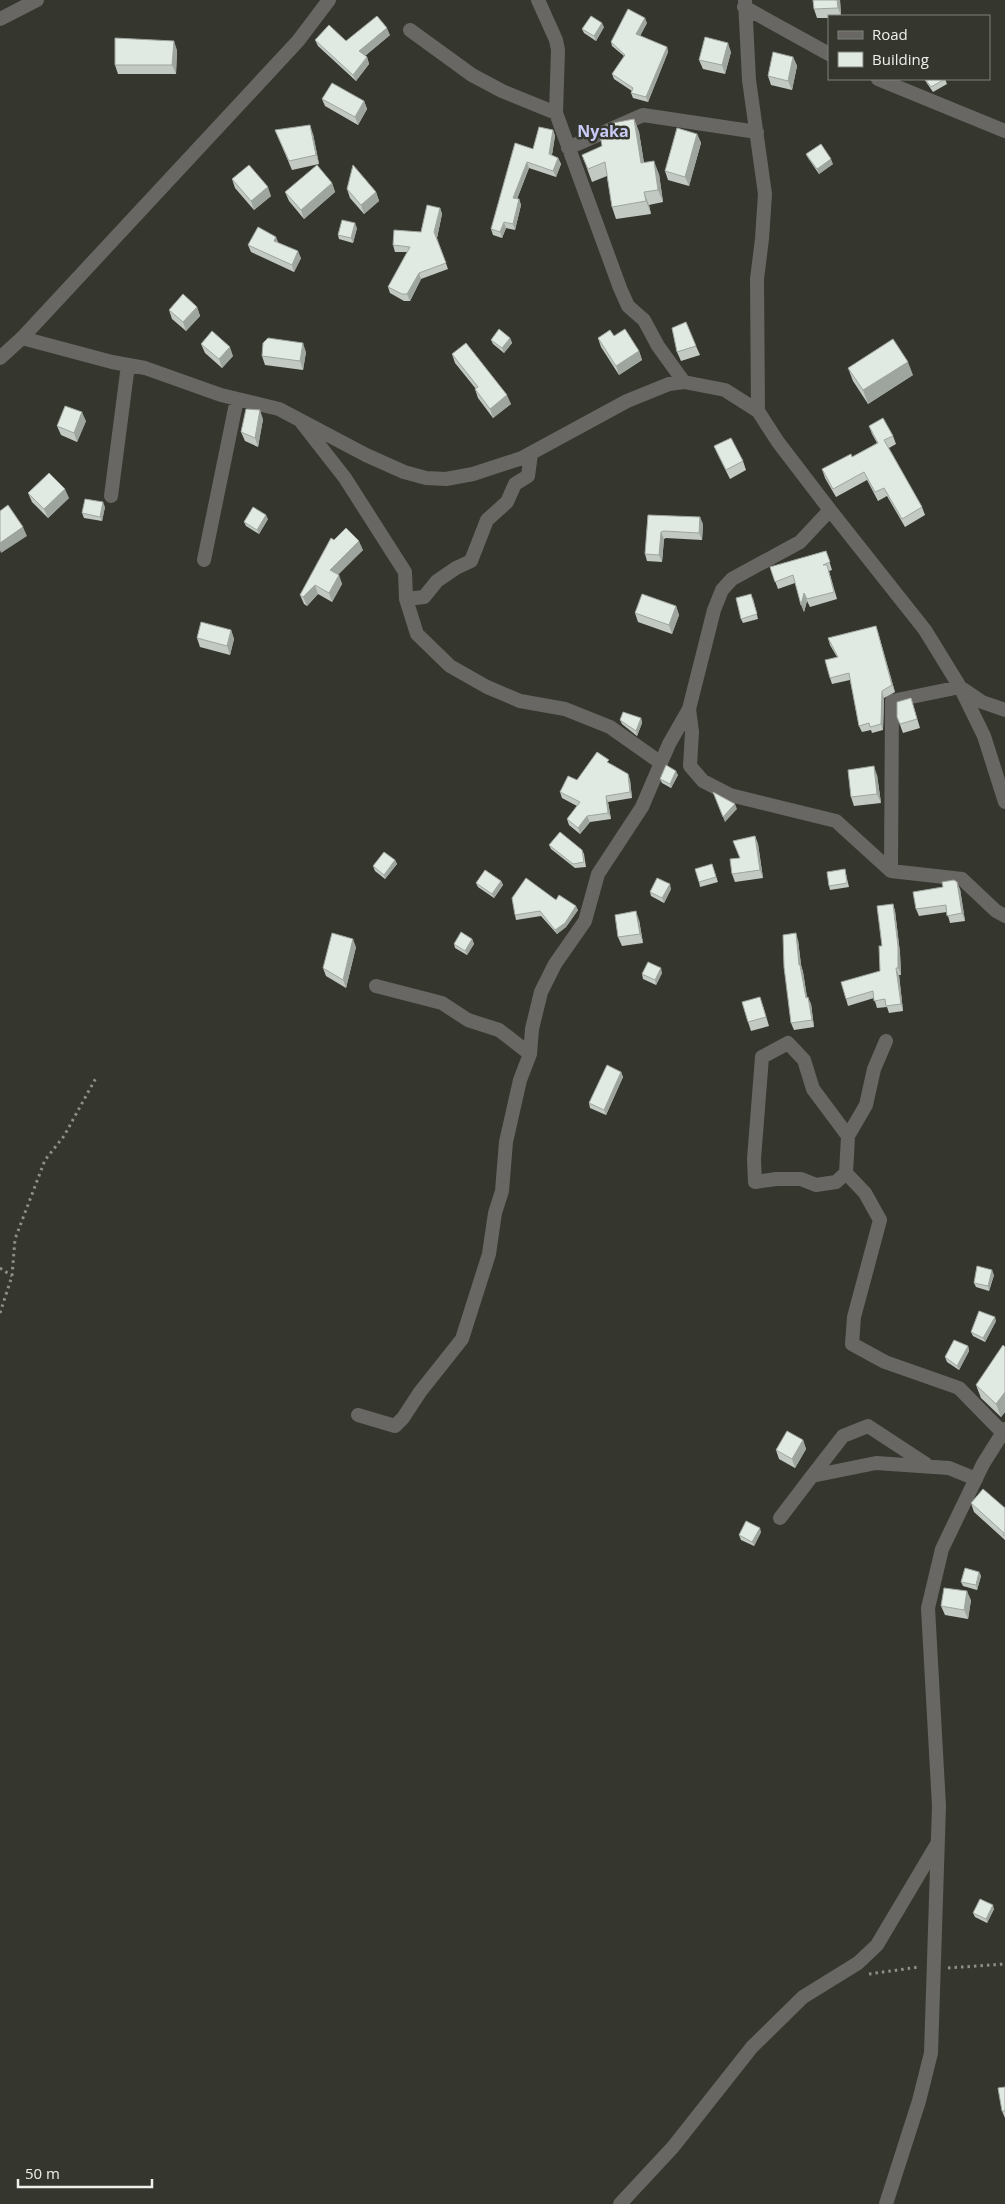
<svg xmlns="http://www.w3.org/2000/svg" width="1005" height="2204" viewBox="0 0 1005 2204" font-family="'Open Sans',sans-serif">
<style>
.lines{fill:none;stroke-linecap:round;stroke-linejoin:round}
.path{stroke:#8e8f88;stroke-width:3;stroke-dasharray:2.5 4;stroke-linecap:butt}
.minor{stroke:#696763;stroke-width:14}
.tertiary{stroke:#696763;stroke-width:14}
.wall{fill:#c2c9c2}
.shaded-wall{fill:#9ea49e}
.building{fill:#e1eae2;stroke:#9ea49e}
.labels{text-anchor:middle;stroke-width:5;stroke-linejoin:round;paint-order:stroke}
.quarter-label{font-size:16px;font-weight:bold;fill:#c9caf5;stroke:#35372e}
</style>
<rect width="100%" height="100%" fill="#35372e"/>
<g class="lines">
<!-- path -->
<path class="path" d="M0,1268l12,8
M0,1313l12,-37 3,-37 30,-79 19,-24 33,-60
M948,1968l57,-4
M869,1974l50,-7"/>
<!-- minor -->
<path class="minor" d="M538,0l18,40 2,10 -2,63 64,175 8,18 16,14 14,26 26,36
M745,0l4,80 16,114 -3,45 -5,40 1,132
M744,7l85,47
M0,19l37,-19
M410,30l62,45 30,16 54,22
M878,79l127,52
M568,148l75,-33 114,17
M22,338l90,24 33,6 76,27 58,14 87,46 38,17 22,6 20,1 27,-5 49,-16 105,-57 42,-17 15,-2 41,8 33,21 20,31 52,68 95,120 35,57 24,49 21,66
M302,423l43,55 60,94 1,27 11,35 33,32 37,21 33,14 45,8 45,18 51,36
M111,496l17,-131
M204,560l33,-161
M406,599l18,-2 13,-16 19,-13 15,-7 16,-41 20,-18 8,-18 13,-8 3,-22
M689,709l3,23 -2,34 13,15 27,14 106,26 55,50
M1005,710l-23,-8 -22,-15 -68,14 -1,170 71,8 34,32 9,5
M376,986l66,17 26,17 31,10 31,24
M886,1041l-12,28 -8,36 -18,31 -2,37 19,20 15,27 -26,97 -2,27 33,18 74,26 44,45
M846,1173l-10,9 -20,3 -15,-6h-25l-21,3 -1,-23 8,-102 26,-14 16,17 9,29 35,47
M358,1415l37,11 8,-8 17,-26 42,-53 27,-85 6,-41 7,-22 4,-49 14,-62 10,-26 2,-25 9,-37 14,-28 30,-43 13,-47 44,-67 27,-63 20,-35 25,-99 8,-20 10,-11 68,-37 30,-32
M812,1476l31,-40 25,-10 58,38
M780,1518l32,-42 64,-13 73,5 27,11
M620,2204l53,-57 79,-100 51,-50 55,-34 19,-18 60,-101
M886,2204l33,-103 12,-48 8,-247 -11,-198 14,-59 41,-85 22,-35"/>
<!-- tertiary -->
<path class="tertiary" d="M0,358l22,-20 276,-297 31,-41"/>
</g>
<!-- wall -->
<path class="wall" d="M813,0h27l1,16h-12v2h-12l-3,-9z
M647,23l-7,13 27,11 1,5 -20,50 -15,-4 -2,-5 1,-2 -18,-12 -2,-5 12,-18 -12,-10 -1,-4z
M604,27l-8,14 -12,-8 -2,-4z
M390,35l-25,21 2,1 2,7 -13,17 -38,-35 -3,-6 31,1z
M177,50l-1,24h-58l-3,-9z
M731,52l-6,22 -22,-5 -4,-9z
M793,57l4,9 -5,24 -21,-5 -3,-9z
M924,79h21l2,5 -14,8z
M322,99l42,2 3,8 -9,16 -33,-19z
M634,119l5,13 5,31 15,11 4,28 -14,3 2,9 -35,5 -4,-12 -5,-31 -15,6 -10,-27 20,-9z
M275,130l38,4 6,30 -27,6z
M553,130l2,6 -3,19 6,3 3,6 -5,13 -27,-9 -12,31h2l2,6 -6,25 -9,-2 -4,10 -9,-3 -2,-6 42,-80z
M697,134l4,9 -12,43 -21,-6 -3,-9z
M806,154l27,10 -14,10 -11,-16z
M232,179l39,17 -17,14 -19,-22z
M332,183l3,9 -31,27 -15,-18 -4,-9z
M347,189l29,3 3,9 -15,13 -14,-16z
M440,208l2,6 -5,24 11,31 -27,10 -11,22h-6l-14,-8 -2,-6 19,-35h-12l-2,-7 28,-13z
M357,228l-4,15 -14,-4 -1,-4z
M278,243l23,15 -7,14 -43,-20 -3,-7z
M197,307l3,9 -14,15 -14,-12 -3,-9z
M614,336l25,15 3,9 -23,15 -18,-28 -3,-9z
M510,338l2,5 -8,10 -11,-9 -2,-4z
M201,344l32,12 -11,12 -17,-15z
M696,346l4,9 -19,6 -4,-9z
M306,352l-3,18 -38,-5 -3,-9z
M452,354l59,50 -18,14 -15,-20 -3,-9h1l-21,-26z
M848,368l65,7 -45,29 -15,-23z
M263,419l-5,28 -13,-6 -4,-9z
M86,421l-9,21 -16,-7 -4,-9z
M869,426l24,10 3,8 -7,4 33,59 3,8 -20,12 -18,-31 -9,5 -11,-21 -31,17 -11,-19 -3,-9 30,-12 25,-14 -5,-9z
M714,446l29,15 3,9 -16,9 -12,-24z
M28,493l41,5 -21,20 -16,-16z
M105,507l-3,14 -18,-3 -2,-5z
M648,515l55,9 -1,16 -36,-2 -2,1 -2,23 -15,-1 -2,-7z
M268,519l-9,15 -13,-8 -2,-4z
M334,540l29,10 -25,24 4,10 -10,18 -14,-8 -11,12 -3,-2 -4,-9z
M826,551l6,19 -3,1 8,28 -27,8 -3,-6 -3,11 -9,-29 -17,6 -8,-22z
M753,598l5,21 -15,4 -2,-4z
M676,606l3,9 -7,19 -34,-12 -3,-9z
M876,626l19,66 -11,6 -1,32 -11,3 -1,-3 -9,2 -3,-6 -9,-46 -18,4 -2,-6 7,-21 -7,-12 -2,-7z
M231,630l3,9 -4,16 -30,-8 -3,-9z
M911,698l9,30 -17,5 -6,-16z
M641,718l1,5 -5,13 -15,-12 -2,-4z
M611,764l17,10 2,6 2,18 -24,4 3,17 -21,3 -10,12 -11,-9 -2,-6 10,-13 -15,-8 -2,-6 17,-12z
M678,775l-7,13 -9,-5 -2,-4z
M877,775l4,28 -27,3 -3,-9z
M755,836l3,8 5,34 -28,4 -3,-8 8,-16 -7,-17z
M549,845l33,5 2,4 2,13 -11,1 -24,-19z
M395,860l2,4 -12,15 -10,-8 -2,-5z
M712,864l6,18 -18,5 -1,-5z
M845,869l1,5 3,13 -19,3 -1,-4z
M501,881l2,4 -9,13 -16,-11 -2,-4z
M671,889l-7,14 -13,-7 -1,-4z
M960,889l5,32 -15,2 -3,-11 -28,4 -3,-7z
M556,900l22,10 -12,17 -9,7 -16,-18 -25,4 -1,-5z
M893,904l2,7 5,42 1,22h-2l4,36 -14,2 -2,-6 -10,1 -3,-10 -26,8 -2,-7 34,-28 2,-25z
M639,920l4,23 -21,3 -4,-9z
M472,939l2,5 -7,11 -12,-7 -1,-4z
M798,940l3,25 2,7 4,25 4,7 3,23 -20,3 -3,-7z
M356,947l-10,41 -20,-12 -3,-8z
M662,973l-6,12 -13,-6 -1,-5z
M763,1006l6,20 -18,5 -3,-9z
M621,1072l2,5 -17,38 -16,-7 -1,-5z
M994,1275l-5,16 -13,-4 -2,-4z
M996,1321l-11,21 -12,-6 -2,-4z
M968,1346l1,5 -10,19 -12,-8 -2,-5z
M1005,1347v65l-4,5 -20,-19 -5,-13z
M803,1440l3,9 -11,19 -16,-9 -3,-9z
M971,1503l34,5v32l-31,-28z
M761,1532l-7,14 -13,-6 -2,-5z
M979,1572l2,4 -4,14 -14,-4 -2,-4z
M971,1600l-3,19 -23,-4 -4,-9z
M994,1909l-7,14 -12,-6 -2,-4z
M1005,2087v31l-3,-7z"/>
<!-- shaded-wall -->
<path class="shaded-wall" d="M837,0h3l1,16 -3,-8z
M645,18l2,5 -9,16 -2,-5z
M602,23l2,4 -8,14 -2,-5z
M387,28l3,7 -28,23 -3,-7z
M174,41l3,9 -1,24 -4,-9z
M728,43l3,9 -6,22 -3,-9z
M667,47l1,5 -20,50 -2,-5z
M367,57l2,7 -13,17 -3,-6z
M793,57l4,9 -5,24 -4,-9z
M364,101l3,8 -9,16 -3,-8z
M634,119l5,13 7,44 -5,-13z
M310,125l3,9 6,30 -3,-9z
M553,130l2,6 -4,24 -2,-6z
M697,134l4,9 -12,43 -4,-9z
M558,158l3,6 -5,13 -3,-6z
M831,159l2,5 -14,10 -2,-5z
M654,161l5,13 4,28 -5,-12z
M527,162l2,6 -14,36 -2,-6z
M332,183l3,9 -31,27 -3,-9z
M268,187l3,9 -17,14 -3,-9z
M376,192l3,9 -15,13 -3,-9z
M644,192l5,13 2,9 -5,-13z
M519,199l2,6 -6,25 -2,-6z
M440,208l2,6 -5,24 -3,-6z
M504,222l2,6 -4,10 -2,-6z
M355,223l2,5 -4,15 -2,-5z
M276,237l3,7 -5,-3z
M298,251l3,7 -7,14 -2,-7z
M419,273l2,6 -11,22 -3,-7z
M197,307l3,9 -14,15 -3,-9z
M510,338l2,5 -8,10 -2,-5z
M303,343l3,9 -3,18 -3,-9z
M230,347l3,9 -11,12 -3,-9z
M639,351l3,9 -23,15 -3,-9z
M908,362l5,13 -45,29 -5,-14z
M507,395l4,9 -18,14 -3,-9z
M260,410l3,9 -5,28 -3,-9z
M82,412l4,9 -9,21 -3,-9z
M65,489l4,9 -21,20 -4,-9z
M103,502l2,5 -3,14 -2,-4z
M266,515l2,4 -9,15 -2,-4z
M700,517l3,7 -1,16 -3,-7z
M23,527l4,9 -26,17 -1,-3v-7z
M661,532l3,7 -2,23 -3,-7z
M359,541l4,9 -29,29 -4,-9z
M339,575l3,9 -10,18 -3,-9z
M315,585l3,9 -11,12 -4,-9z
M804,593l3,8 -3,11 -3,-7z
M676,606l3,9 -7,19 -3,-9z
M876,626l2,6 17,60 -3,-7z
M231,630l3,9 -4,16 -3,-9z
M882,691l2,7 -1,32 -2,-6z
M641,718l1,5 -5,13 -1,-5z
M874,766l3,9 4,28 -4,-9z
M676,771l2,4 -7,13 -1,-4z
M628,774l2,6 2,18 -2,-6z
M606,796l2,6 3,17 -3,-6z
M735,804l2,5 -12,13 -2,-5z
M587,816l3,6 -10,12 -2,-6z
M755,836l3,8 5,34 -3,-8z
M395,860l2,4 -12,15 -1,-4z
M501,881l2,4 -9,13 -2,-4z
M957,882l3,7 5,32 -3,-8z
M670,884l1,5 -7,14 -2,-5z
M893,904l2,7 5,42 1,22 -3,-7z
M576,906l2,4 -12,17 -9,7 -2,-4z
M636,911l3,9 4,23 -3,-9z
M796,933l2,7 3,25 2,7 5,32 -2,-6 -7,-33z
M353,939l3,8 -10,41 -3,-8z
M472,939l2,5 -7,11 -2,-4z
M661,968l1,5 -6,12 -1,-5z
M896,968l3,7 4,36 -2,-7z
M808,997l3,7 3,23 -2,-7z
M621,1072l2,5 -17,38 -2,-5z
M992,1270l2,5 -5,16 -1,-5z
M995,1317l1,4 -11,21 -2,-4z
M968,1346l1,5 -10,19 -2,-4z
M1005,1392v20l-4,5 -5,-13z
M803,1440l3,9 -11,19 -3,-9z
M760,1528l1,4 -7,14 -2,-4z
M979,1572l2,4 -4,14 -1,-5z
M967,1591l4,9 -3,19 -4,-9z
M993,1905l1,4 -7,14 -1,-4z"/>
<!-- building -->
<path class="building" d="M813,0h24l1,8 -24,1z
M628,9l17,9 -9,16 31,13 -21,50 -15,-4 2,-5 -21,-14 13,-19 -14,-13z
M377,16l10,12 -28,23 8,6 -14,18 -38,-35 14,-15 17,16z
M591,16l11,7 -8,13 -12,-7z
M705,37l23,6 -6,22 -23,-5z
M115,38l59,3 -2,24h-57z
M773,52l20,5 -5,24 -20,-5z
M925,79h20l-14,8z
M332,83l32,18 -9,16 -33,-18z
M634,119l7,44 13,-2 4,29 -14,2 2,9 -34,6 -7,-45 -17,7 -6,-14 20,-9 -3,-17 14,-6z
M310,125l6,30 -27,6 -14,-31z
M539,127l14,3 -4,24 9,4 -5,13 -26,-9 -14,36 6,1 -6,25 -9,-2 -4,10 -9,-3 24,-86 18,6z
M677,128l20,6 -12,43 -20,-6z
M821,144l10,15 -14,10 -11,-15z
M249,165l19,22 -17,14 -19,-22z
M317,165l15,18 -31,27 -16,-18z
M353,165l23,27 -15,13 -14,-16z
M427,205l13,3 -6,24 12,31 -27,10 -12,21h-5l-14,-7 22,-40 -17,-2 1,-15 27,2z
M342,220l13,3 -4,15 -13,-3z
M258,227l18,10 -2,4 24,10 -6,14 -44,-20z
M183,294l14,13 -14,15 -14,-12z
M686,322l10,24 -19,6 -5,-24z
M499,329l11,9 -8,10 -11,-8z
M625,329l14,22 -23,15 -18,-28 12,-8 4,6z
M212,331l18,16 -11,12 -18,-15z
M268,338l35,5 -3,18 -38,-5 1,-13z
M893,339l15,23 -45,28 -15,-22z
M466,343l41,52 -17,14 -15,-20 3,-2 -26,-33z
M65,406l17,6 -8,21 -17,-7z
M246,409l14,1 -5,28 -14,-6z
M883,418l10,18 -9,4 38,67 -20,12 -18,-31 -9,4 -11,-20 -31,17 -11,-20 29,-15 1,3 26,-14 -9,-17z
M731,438l12,23 -17,9 -12,-24z
M49,473l16,16 -21,20 -16,-16z
M85,499l18,3 -3,15 -18,-4z
M8,505l15,22 -23,16v-32z
M253,507l13,8 -9,15 -13,-8z
M648,515l52,2 -1,16 -35,-2 -3,1 -2,23 -14,-1z
M346,528l13,13 -29,29 9,5 -10,18 -14,-8 -12,12 -3,-2 31,-57 3,2z
M826,551l4,11 -7,3h4l7,27 -27,7 -3,-6 -3,12 -8,-30 -18,7 -5,-15z
M642,594l34,12 -7,19 -34,-12z
M751,594l6,20 -16,5 -5,-21z
M201,622l30,8 -4,16 -30,-8z
M876,626l16,59 -10,6 -1,33 -11,3 -1,-4 -10,3 -10,-53 -19,5 -5,-18 13,-3 -10,-19z
M911,698l6,21 -17,5 -3,-7v-15z
M623,712l18,6 -5,13 -16,-11z
M597,752l12,8 -2,2 21,12 2,18 -24,4 2,17 -21,3 -9,12 -11,-9 13,-17 -20,-10 8,-16 9,4z
M666,765l10,6 -6,13 -10,-5z
M874,766l3,28 -26,3 -3,-27z
M713,792l22,12 -12,13z
M560,832l22,18 2,12 -11,2 -24,-19z
M755,836l5,34 -28,4 -2,-15 10,-1 -7,-17z
M384,852l11,8 -11,15 -11,-9z
M712,864l4,13 -17,5 -4,-13z
M845,869l2,14 -18,3 -2,-14z
M485,870l16,11 -9,13 -16,-11z
M526,878l30,22 3,-5 17,11 -11,17 -10,7 -15,-19 -25,4 -3,-17z
M657,878l13,6 -8,14 -12,-6z
M954,880l3,2 5,31 -15,3 -1,-11 -30,4 -3,-17 30,-5 -1,-5z
M893,904l5,42v22h-2l5,36 -15,2 -1,-7 -11,2 -1,-10 -27,8 -5,-17 39,-11 -1,-25h3l-5,-40z
M636,911l4,23 -22,3 -3,-22z
M461,932l11,7 -7,12 -11,-7z
M332,933l21,6 -10,41 -20,-12z
M796,933l3,32h1l6,33 2,-1 4,23 -21,3 -7,-56 -1,-32z
M648,962l13,6 -6,12 -13,-6z
M760,997l6,20 -18,5 -6,-20z
M607,1065l14,7 -17,38 -15,-7z
M977,1266l15,4 -4,16 -14,-3z
M979,1311l16,6 -12,21 -12,-6z
M954,1340l14,6 -11,20 -12,-9z
M1003,1345l2,2v45l-9,12 -20,-19z
M787,1431l16,9 -11,19 -16,-9z
M983,1489l22,19v28l-2,-1 1,-2 -33,-30z
M746,1521l14,7 -8,14 -13,-7z
M965,1568l14,4 -3,13 -15,-3z
M944,1588l23,3 -3,19 -23,-4z
M980,1899l13,6 -7,14 -13,-6z
M1005,2087v24h-3l-4,-23z"/>
<g class="labels">
<!-- quarter labels -->
<g class="quarter-label">
<text x="603" y="137">Nyaka</text>
</g>
</g>
<!-- legend -->
<rect x="828" y="15" width="162" height="65" fill="#35372e" stroke="#7f817a"/>
<rect x="838" y="31" width="25" height="8" fill="#696763" stroke="#7f817a"/>
<text x="872" y="40" font-size="15" fill="#eff0eb">Road</text>
<rect x="838" y="52" width="25" height="15" fill="#e1eae2" stroke="#7f817a"/>
<text x="872" y="65" font-size="15" fill="#eff0eb">Building</text>
<!-- scale -->
<path d="M18 2179v8h134v-8" fill="none" stroke="#eff0eb" stroke-width="2.5"/>
<text x="25" y="2179" font-size="15" fill="#eff0eb" stroke="#35372e" stroke-width="4" paint-order="stroke">50 m</text>
</svg>
